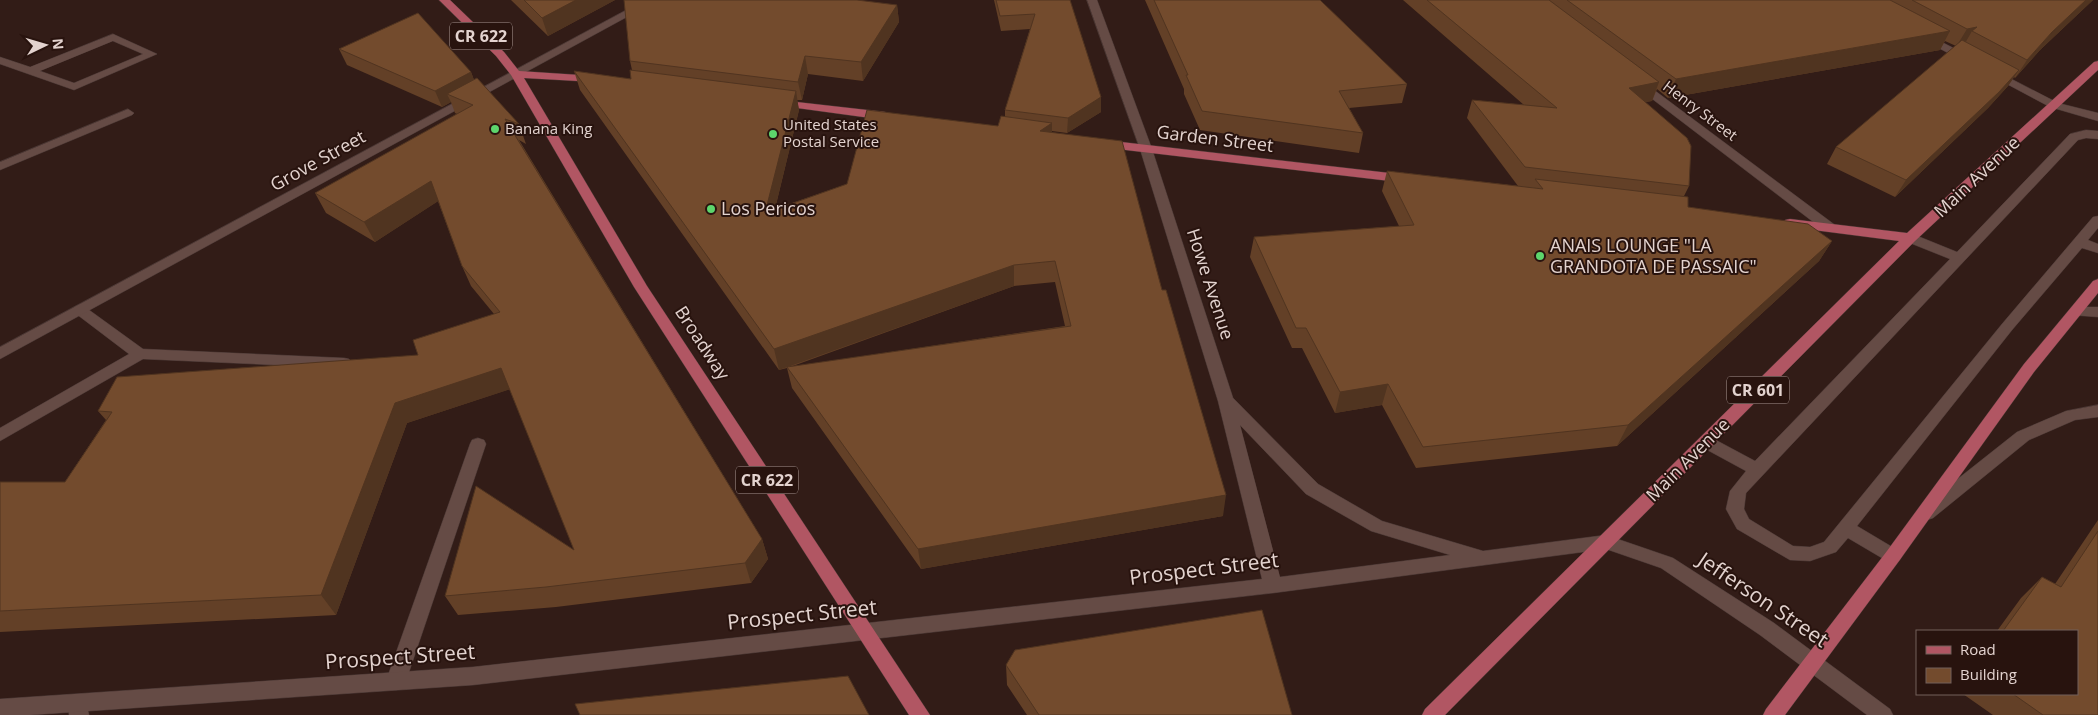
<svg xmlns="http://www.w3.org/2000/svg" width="2098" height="715" viewBox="0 0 2098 715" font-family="'Open Sans',sans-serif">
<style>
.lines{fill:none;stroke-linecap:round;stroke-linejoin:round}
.lane-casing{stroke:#493734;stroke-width:1}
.street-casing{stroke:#493734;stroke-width:1}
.secondary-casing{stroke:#493734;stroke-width:1}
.primary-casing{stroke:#493734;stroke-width:1}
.lane{fill:#654b45;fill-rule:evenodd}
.street{fill:#654b45;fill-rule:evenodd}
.secondary{fill:#654b45;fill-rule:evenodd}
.primary{fill:#b15663;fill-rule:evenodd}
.wall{fill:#634027;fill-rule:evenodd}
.shaded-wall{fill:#503420}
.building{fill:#734b2d;stroke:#503420}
.poi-dot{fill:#5dd56c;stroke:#28130e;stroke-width:2}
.labels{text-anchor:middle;stroke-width:4;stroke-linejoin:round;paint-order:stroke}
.far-street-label{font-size:15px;fill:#e3d3cf;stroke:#28130e}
.far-poi-label{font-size:15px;fill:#e3d3cf;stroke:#28130e;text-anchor:start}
.shield{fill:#28130e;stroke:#ab9995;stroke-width:1}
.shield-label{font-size:16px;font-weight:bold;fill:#e3d3cf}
.street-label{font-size:18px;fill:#e3d3cf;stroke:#28130e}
.poi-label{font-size:18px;fill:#e3d3cf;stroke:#28130e;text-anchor:start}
.near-street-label{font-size:21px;fill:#e3d3cf;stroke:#28130e}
</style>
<rect width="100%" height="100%" fill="#321c17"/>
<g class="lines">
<!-- lane casing -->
<g class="lane-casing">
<path id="lane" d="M113,34l44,20 -83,36 -74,-26v-7l30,10zM113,41l30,13 -69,29 -34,-12z
M128,109l6,4 -2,2 -132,55v-8z
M2086,130l12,1v8l-12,-1 -8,2 -332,353 -2,16 5,10 44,27 17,1 14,-5 178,-218 91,-107 5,-1v12l-10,12 10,4v9l-16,-5 -70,82 -155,196 42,25 3,5 -3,5 -6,2 -6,-2 -39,-23 -12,14 -26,9 -20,-1 -53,-31 -11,-20 4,-18 16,-20 -46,-25 -2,-4 2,-4 6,-2 6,2 43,23 195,-202 -45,-18 -2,-3 2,-3h10l42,17 113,-118z
M80,305l5,2 58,42 201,9 5,1 3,4 -3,4 -5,1 -201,-9 -143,82v-13l129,-74 -54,-41 -2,-3 2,-3z
M2076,307h22v10l-27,-2 -2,-3 2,-3z
M478,438l6,2 2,4 -80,237 -3,6 -7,3 -7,-3 -3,-6 84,-237 2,-4z"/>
</g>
<!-- street casing -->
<g class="street-casing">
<path id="street" d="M645,0h13l-658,359v-12z
M1087,0h10l55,149 -2,3 -4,1 -6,-4z
M1924,33l47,24 1,2 -1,2h-8l-43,-23 -1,-2 1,-2z
M1994,70l64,33 40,10v8l-48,-14 -60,-32 -2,-2 2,-2z
M1638,80l4,1 193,144 2,3 -2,3h-10l-191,-146 -2,-2z
M78,695l7,3 4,17h-20l-1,-11 3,-6z"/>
</g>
<!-- secondary casing -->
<g class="secondary-casing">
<path id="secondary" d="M1146,145l6,4 81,249 85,86 64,37 101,30 123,-16 67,23 101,65 116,86 3,6h-26l-107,-80 -99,-67 -55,-19 -333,44 -800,92 -443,30h-30v-16l473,-32 789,-88 -44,-178 -78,-252zM1240,425l66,69 65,37 79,24 -170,22z
M2098,405v12l-23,3 -46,20 -96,78 -6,2 -6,-2 -3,-5 3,-5 96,-76 49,-21z"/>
</g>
<!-- primary casing -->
<g class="primary-casing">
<path id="primary" d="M439,0h11l54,52 15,19 76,5 6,3 -6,3 -71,-4 123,208 283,429h-21l-275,-428 -123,-212 -15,-19z
M2098,61v9l-183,171 -470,474h-23l3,-6 474,-468 -109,-14 -7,-4 2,-3 5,-1 117,14 187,-171z
M779,100l106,12 6,4 -6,4 -110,-15 -2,-2z
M1104,140l303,35 6,4 -6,4 -307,-36 -2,-3 2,-3z
M2098,279v14l-64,79 -135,189 -114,154h-22l3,-6 121,-158 137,-187 69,-83z"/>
</g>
<!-- lane -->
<use href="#lane" class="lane"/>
<!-- street -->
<use href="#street" class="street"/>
<!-- secondary -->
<use href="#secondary" class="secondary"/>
<!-- primary -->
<use href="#primary" class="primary"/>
</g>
<!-- wall -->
<path class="wall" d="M511,0h104l-67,36z
M994,0h76l31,112 -34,21 -15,-2v1l171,384 -302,53 -129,-181 -5,-20 -8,2 -199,-280 -6,-19 57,8 1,-9 -2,-9 267,-56 2,17 -36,59 -55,-7 -6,26h-5l2,10 -24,99 72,-25 151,-58 7,-9v-7l25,-81 -29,2zM1055,282l10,44 -275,41 224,-81z
M1145,0h175l87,84 -5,19 -53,5 14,25 -4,20 -159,-23 -16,-36v-5z
M1403,0h690l-53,50 -25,28 -1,-1 -6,9 -20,22 -93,89 -68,-33 9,-17 120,-101 -11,-5 -5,9 -272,48 -11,-9 -5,12 -7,1 44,84 -5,10 4,11 144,34 -13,20 -202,185 -201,22 -34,-63 -47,8 -33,-65h-10l-42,-91 4,-20 145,-11 -17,-35 5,-20 131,15 -51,-68 5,-18 52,5z
M339,49l132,23 3,8 45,44 7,20 -7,-4 243,399 6,20 -17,24 -195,24 -98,8 -13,-19 129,-46 -64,-161 -103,34 -71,192 -336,17v-150h65l41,-62 -8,-9 320,-56 76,-41 -23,-28 -9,-20 -24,-65 -63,41 -49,-29 -11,-20 142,-79 -2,-1 -4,-11 -9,5 -95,-42z
M2098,520v195h-105l-30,-21h114v-63h-80l24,-33 21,-21 13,7z
M1006,665l286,50h-265l-20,-30z"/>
<!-- shaded-wall -->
<path class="shaded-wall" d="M576,0h39l-67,36 -6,-18z
M2086,0h7l-53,50 -25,28 12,-18 25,-28z
M897,5l2,17 -36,59 -2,-19z
M1977,27l-5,4 -8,14 -8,2 11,-18z
M1950,31l-10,19 -272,48 8,-19z
M805,56l3,18 -6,26 -4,-18z
M2019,70l-11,16 -20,22 -93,89 11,-17z
M471,72l6,16 -30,6 4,8 -9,5 -7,-16z
M1659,82l-7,19 -31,5 8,-18z
M796,91l3,19 -30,123 -4,-20z
M1101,97v15l-34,21 1,-15z
M1052,123v20l-12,-12z
M431,181l9,19 -65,42 -11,-20z
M1832,241l-13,20 -202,185 11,-21z
M1014,265v21l-235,84 -5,-21z
M501,368l10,21 -104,34 -71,192 -15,-20 74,-192z
M1388,384l-6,21 -47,8 5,-21z
M1226,495l-3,21 -302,53 -3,-20z
M762,539l6,20 -17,24 -6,-20z"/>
<!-- building -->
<path class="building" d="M524,0h52l-34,18z
M624,0h233l40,5 -36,57 -56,-6 -7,26 -168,-21z
M996,0h74l31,97 -33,21 -63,-8 30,-96 -35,2z
M1154,0h166l87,84 -68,7 24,42 -161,-22 -16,-36h2z
M1427,0h122l110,82 -30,6 58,50 4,8 -2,40 -164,-19 -53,-67 85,8z
M1567,0h323l60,31 -274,48z
M1912,0h174l-34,32 -25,28 -55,-29 5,-4 -10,2z
M418,13l53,59 -36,19 -96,-42z
M1962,40l57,30 -20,22 -93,88 -70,-33z
M630,70l166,21 -31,122 82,-29 20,-74 131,16 3,-10 51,7 -12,8 82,10 40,149h4l60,205 -308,54 -131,-182 284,-41 -16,-65 -41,4 -240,84 -200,-278 57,8z
M477,78l42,46 -14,-5 257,420 -17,24 -199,24 -101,9 31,-110 98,64 -73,-182 -106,35 -74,192 -321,16v-129h65l47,-70 -14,-1 19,-34 301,-22 -5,-15 87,-28 -38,-46 -31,-85 -67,41 -49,-29 158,-88 -26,-11z
M1387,171l156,18 -8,-10 153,18v10l120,17 24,17 -204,184 -205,22 -35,-63 -48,8 -34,-64h-10l-42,-91 160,-12z
M2098,531v184h-55l-30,-21h64v-63h-74l39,-54 19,10z
M1262,610l30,105h-253l-33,-50 9,-15z
M848,676l21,39h-289l-5,-11z"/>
<!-- markers -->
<g class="poi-dot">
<circle cx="495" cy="129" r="5"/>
<circle cx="773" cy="134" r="5"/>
<circle cx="711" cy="209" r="5"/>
<circle cx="1540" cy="256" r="5"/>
</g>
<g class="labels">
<!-- far-street labels -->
<g class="far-street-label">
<text transform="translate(1700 111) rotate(37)" y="5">Henry Street</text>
</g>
<!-- far-poi labels -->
<g class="far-poi-label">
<text x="783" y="130">United States<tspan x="783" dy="17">Postal Service</tspan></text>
<text x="505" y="134">Banana King</text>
</g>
<!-- shield labels -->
<g class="shield">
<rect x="450" y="22.5" width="62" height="27" rx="4"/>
<rect x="1727" y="376.5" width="62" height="27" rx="4"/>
<rect x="736" y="466.5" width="62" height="27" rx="4"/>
</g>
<g class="shield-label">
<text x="481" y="42">CR 622</text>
<text x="1758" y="396">CR 601</text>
<text x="767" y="486">CR 622</text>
</g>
<!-- street labels -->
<g class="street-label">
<text transform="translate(1215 139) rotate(7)" y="6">Garden Street</text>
<text transform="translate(318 161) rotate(-29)" y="6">Grove Street</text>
<text transform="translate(1977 177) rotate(-43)" y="6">Main Avenue</text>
<text transform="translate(1210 284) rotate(72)" y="6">Howe Avenue</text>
<text transform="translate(702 343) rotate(57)" y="6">Broadway</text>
<text transform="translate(1688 460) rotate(-45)" y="6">Main Avenue</text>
</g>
<!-- poi labels -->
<g class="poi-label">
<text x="721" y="215">Los Pericos</text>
<text x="1550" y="252">ANAIS LOUNGE "LA<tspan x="1550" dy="21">GRANDOTA DE PASSAIC"</tspan></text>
</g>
<!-- near-street labels -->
<g class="near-street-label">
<text transform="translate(1204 569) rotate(-7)" y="7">Prospect Street</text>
<text transform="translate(1763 600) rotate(34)" y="7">Jefferson Street</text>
<text transform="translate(802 615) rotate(-6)" y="7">Prospect Street</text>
<text transform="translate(400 657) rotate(-4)" y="7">Prospect Street</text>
</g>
</g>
<!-- legend -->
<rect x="1916" y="630" width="162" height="65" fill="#28130e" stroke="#73605b"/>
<rect x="1926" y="646" width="25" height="8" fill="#b15663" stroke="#73605b"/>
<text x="1960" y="655" font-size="15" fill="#e3d3cf">Road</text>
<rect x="1926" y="668" width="25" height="15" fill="#734b2d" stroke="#73605b"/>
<text x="1960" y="680" font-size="15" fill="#e3d3cf">Building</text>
<!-- north arrow -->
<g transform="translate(45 45) rotate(85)" stroke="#28130e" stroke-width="4" paint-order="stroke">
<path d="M0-4L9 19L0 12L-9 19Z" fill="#e3d3cf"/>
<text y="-8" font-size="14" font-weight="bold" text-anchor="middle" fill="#e3d3cf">N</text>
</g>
</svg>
